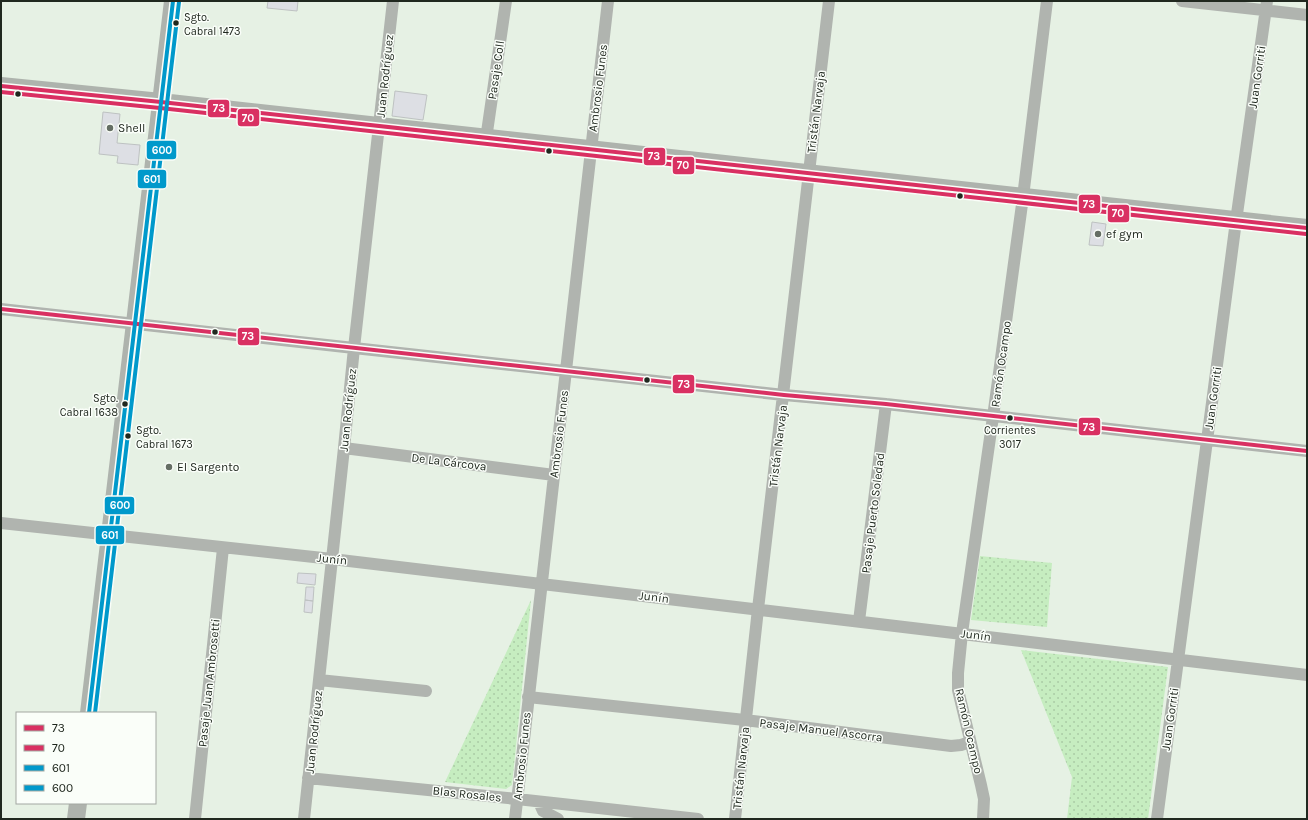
<svg xmlns="http://www.w3.org/2000/svg" width="1308" height="820" viewBox="0 0 1308 820" font-family="Karla,sans-serif">
<style>
.green{fill:url(#green-dots)}
.building{fill:#dddfe4;stroke:#bec2c2}
.lines{fill:none;stroke-linecap:round;stroke-linejoin:round}
.street{stroke:#b0b4af;stroke-width:12}
.secondary{stroke:#aeb3ad;stroke-width:18}
.bus-1-casing{stroke:#fafef9;stroke-width:7}
.bus-2-casing{stroke:#fafef9;stroke-width:7}
.bus-3-casing{stroke:#fafef9;stroke-width:7}
.bus-4-casing{stroke:#fafef9;stroke-width:7}
.bus-1{stroke:#d93062;stroke-width:4}
.bus-2{stroke:#d93062;stroke-width:4}
.bus-3{stroke:#0099cb;stroke-width:4}
.bus-4{stroke:#0099cb;stroke-width:4}
.bus-dot{fill:#20281f;stroke:#fafef9;stroke-width:1.5}
.poi-dot{fill:#656e64;stroke:#fafef9;stroke-width:1.5}
.labels{text-anchor:middle;stroke-width:3;stroke-linejoin:round;paint-order:stroke}
.bus-label{font-size:11px;fill:#20281f;stroke:#fafef9;text-anchor:start}
.street-label{font-size:12px;fill:#20281f;stroke:#fafef9}
.poi-label{font-size:12px;fill:#20281f;stroke:#fafef9;text-anchor:start}
.line-badge{stroke:#fafef9;stroke-width:1.5}
.badge-label{font-size:11px;text-anchor:middle;font-weight:bold;fill:#fff}
</style>
<defs>
<pattern id="green-dots" width="8" height="8" patternUnits="userSpaceOnUse"><rect width="8" height="8" fill="#c6edc0"/><path d="M2 2h.1M6 6h.1" fill="none" stroke="#aacba5" stroke-width="1.8" stroke-linecap="round"/></pattern>
</defs>
<rect width="100%" height="100%" fill="#e6f1e4"/>
<!-- green -->
<path class="green" d="M980,556l72,7 -5,64 -76,-7z
M531,600l-19,185 -6,4 -61,-7z
M1021,650l147,17 -20,152h-81l5,-42z"/>
<!-- building -->
<path class="building" d="M268,1h30l-1,10 -30,-3z
M395,91l32,4 -4,25 -31,-4z
M103,112l17,2 -3,29 23,2 -2,20 -21,-2 1,-7 -19,-2z
M1092,222l14,2 -3,22 -14,-1z
M298,573l18,1 -1,11 -18,-2z
M306,587h8l-1,14 -8,-1z
M305,600l8,1 -1,12 -8,-1z"/>
<g class="lines">
<!-- street -->
<path class="street" d="M1182,1l125,14
M486,139l20,-138
M1,309l353,39 430,47 102,9 421,47
M344,448l210,27
M1,523l331,36 975,116
M859,621l27,-217
M319,680l107,11
M528,697l217,23 206,26 10,-1 9,-3
M308,778l209,21 181,20
M539,802l4,9 15,8
M195,819l28,-271
M304,819l40,-371 10,-100 39,-347
M515,819l93,-818
M735,819l23,-210 71,-608
M983,819l1,-20 -3,-14 -23,-95v-17l4,-40 31,-216 30,-220 24,-196
M1157,819l79,-598 31,-220"/>
<!-- secondary -->
<path class="secondary" d="M1,86l160,16 1146,126
M89,713l84,-712
M76,819l2,-16"/>
<!-- bus-1 casing -->
<g class="bus-1-casing">
<path id="bus-1" d="M1,86l160,16 1146,126
M1,309l783,86 102,9 421,47"/>
</g>
<!-- bus-2 casing -->
<g class="bus-2-casing">
<path id="bus-2" d="M1,92l159,16 1146,126"/>
</g>
<!-- bus-3 casing -->
<g class="bus-3-casing">
<path id="bus-3" d="M89,713l84,-712"/>
</g>
<!-- bus-4 casing -->
<g class="bus-4-casing">
<path id="bus-4" d="M95,713l84,-711"/>
</g>
<!-- bus-1 -->
<use href="#bus-1" class="bus-1"/>
<!-- bus-2 -->
<use href="#bus-2" class="bus-2"/>
<!-- bus-3 -->
<use href="#bus-3" class="bus-3"/>
<!-- bus-4 -->
<use href="#bus-4" class="bus-4"/>
</g>
<!-- markers -->
<g class="bus-dot">
<circle cx="176" cy="23" r="3.5"/>
<circle cx="18" cy="94" r="3.5"/>
<circle cx="549" cy="151" r="3.5"/>
<circle cx="960" cy="196" r="3.5"/>
<circle cx="215" cy="332" r="3.5"/>
<circle cx="647" cy="380" r="3.5"/>
<circle cx="125" cy="404" r="3.5"/>
<circle cx="1010" cy="418" r="3.5"/>
<circle cx="128" cy="436" r="3.5"/>
</g>
<g class="poi-dot">
<circle cx="110" cy="128" r="4"/>
<circle cx="1098" cy="234" r="4"/>
<circle cx="169" cy="467" r="4"/>
</g>
<g class="labels">
<!-- bus labels -->
<g class="bus-label">
<text x="184" y="21">Sgto.<tspan x="184" dy="14">Cabral 1473</tspan></text>
<text x="118" y="402" text-anchor="end">Sgto.<tspan x="118" dy="14">Cabral 1638</tspan></text>
<text x="136" y="434">Sgto.<tspan x="136" dy="14">Cabral 1673</tspan></text>
<text x="1010" y="434" text-anchor="middle">Corrientes<tspan x="1010" dy="14">3017</tspan></text>
</g>
<!-- street labels -->
<g class="street-label">
<text transform="translate(496 70) rotate(-82)" y="4">Pasaje Coll</text>
<text transform="translate(385 76) rotate(-84)" y="4">Juan Rodríguez</text>
<text transform="translate(1257 77) rotate(-82)" y="4">Juan Gorriti</text>
<text transform="translate(598 88) rotate(-83)" y="4">Ambrosio Funes</text>
<text transform="translate(816 112) rotate(-83)" y="4">Tristán Narvaja</text>
<text transform="translate(1001 364) rotate(-82)" y="4">Ramón Ocampo</text>
<text transform="translate(1213 398) rotate(-82)" y="4">Juan Gorriti</text>
<text transform="translate(348 410) rotate(-84)" y="4">Juan Rodríguez</text>
<text transform="translate(559 434) rotate(-83)" y="4">Ambrosio Funes</text>
<text transform="translate(778 446) rotate(-83)" y="4">Tristán Narvaja</text>
<text transform="translate(449 462) rotate(7)" y="4">De La Cárcova</text>
<text transform="translate(873 513) rotate(-83)" y="4">Pasaje Puerto Soledad</text>
<text transform="translate(332 559) rotate(6)" y="4">Junín</text>
<text transform="translate(654 597) rotate(7)" y="4">Junín</text>
<text transform="translate(976 635) rotate(7)" y="4">Junín</text>
<text transform="translate(209 683) rotate(-84)" y="4">Pasaje Juan Ambrosetti</text>
<text transform="translate(1170 719) rotate(-82)" y="4">Juan Gorriti</text>
<text transform="translate(821 730) rotate(7)" y="4">Pasaje Manuel Ascorra</text>
<text transform="translate(969 731) rotate(77)" y="4">Ramón Ocampo</text>
<text transform="translate(314 732) rotate(-84)" y="4">Juan Rodríguez</text>
<text transform="translate(522 756) rotate(-84)" y="4">Ambrosio Funes</text>
<text transform="translate(741 768) rotate(-84)" y="4">Tristán Narvaja</text>
<text transform="translate(467 794) rotate(6)" y="4">Blas Rosales</text>
</g>
<!-- poi labels -->
<g class="poi-label">
<text x="118" y="132">Shell</text>
<text x="1106" y="238">ef gym</text>
<text x="177" y="471">El Sargento</text>
</g>
</g>
<g class="line-badge">
<rect x="207" y="99" width="23" height="19" rx="4" fill="#d93062"/>
<rect x="237" y="108" width="23" height="19" rx="4" fill="#d93062"/>
<rect x="146" y="140" width="31" height="20" rx="4" fill="#0099cb"/>
<rect x="643" y="147" width="23" height="19" rx="4" fill="#d93062"/>
<rect x="672" y="156" width="23" height="19" rx="4" fill="#d93062"/>
<rect x="137" y="169" width="30" height="20" rx="4" fill="#0099cb"/>
<rect x="1078" y="194" width="23" height="20" rx="4" fill="#d93062"/>
<rect x="1107" y="204" width="23" height="19" rx="4" fill="#d93062"/>
<rect x="237" y="327" width="23" height="19" rx="4" fill="#d93062"/>
<rect x="672" y="374" width="23" height="20" rx="4" fill="#d93062"/>
<rect x="1078" y="417" width="23" height="19" rx="4" fill="#d93062"/>
<rect x="104" y="496" width="31" height="19" rx="4" fill="#0099cb"/>
<rect x="95" y="525" width="30" height="20" rx="4" fill="#0099cb"/>
</g>
<g class="badge-label">
<text x="219" y="112">73</text>
<text x="248" y="122">70</text>
<text x="162" y="154">600</text>
<text x="654" y="160">73</text>
<text x="683" y="169">70</text>
<text x="152" y="183">601</text>
<text x="1089" y="208">73</text>
<text x="1118" y="217">70</text>
<text x="248" y="340">73</text>
<text x="684" y="388">73</text>
<text x="1089" y="431">73</text>
<text x="120" y="509">600</text>
<text x="110" y="539">601</text>
</g>
<!-- border -->
<rect width="1308" height="820" fill="none" stroke="#20281f" stroke-width="4"/>
<!-- legend -->
<rect x="16" y="712" width="140" height="92" fill="#fafef9" stroke="#a3a8a2"/>
<rect x="24" y="725" width="20" height="6" fill="#d93062" stroke="#a3a8a2"/>
<text x="52" y="732" font-size="12" fill="#20281f">73</text>
<rect x="24" y="745" width="20" height="6" fill="#d93062" stroke="#a3a8a2"/>
<text x="52" y="752" font-size="12" fill="#20281f">70</text>
<rect x="24" y="765" width="20" height="6" fill="#0099cb" stroke="#a3a8a2"/>
<text x="52" y="772" font-size="12" fill="#20281f">601</text>
<rect x="24" y="785" width="20" height="6" fill="#0099cb" stroke="#a3a8a2"/>
<text x="52" y="792" font-size="12" fill="#20281f">600</text>
</svg>
